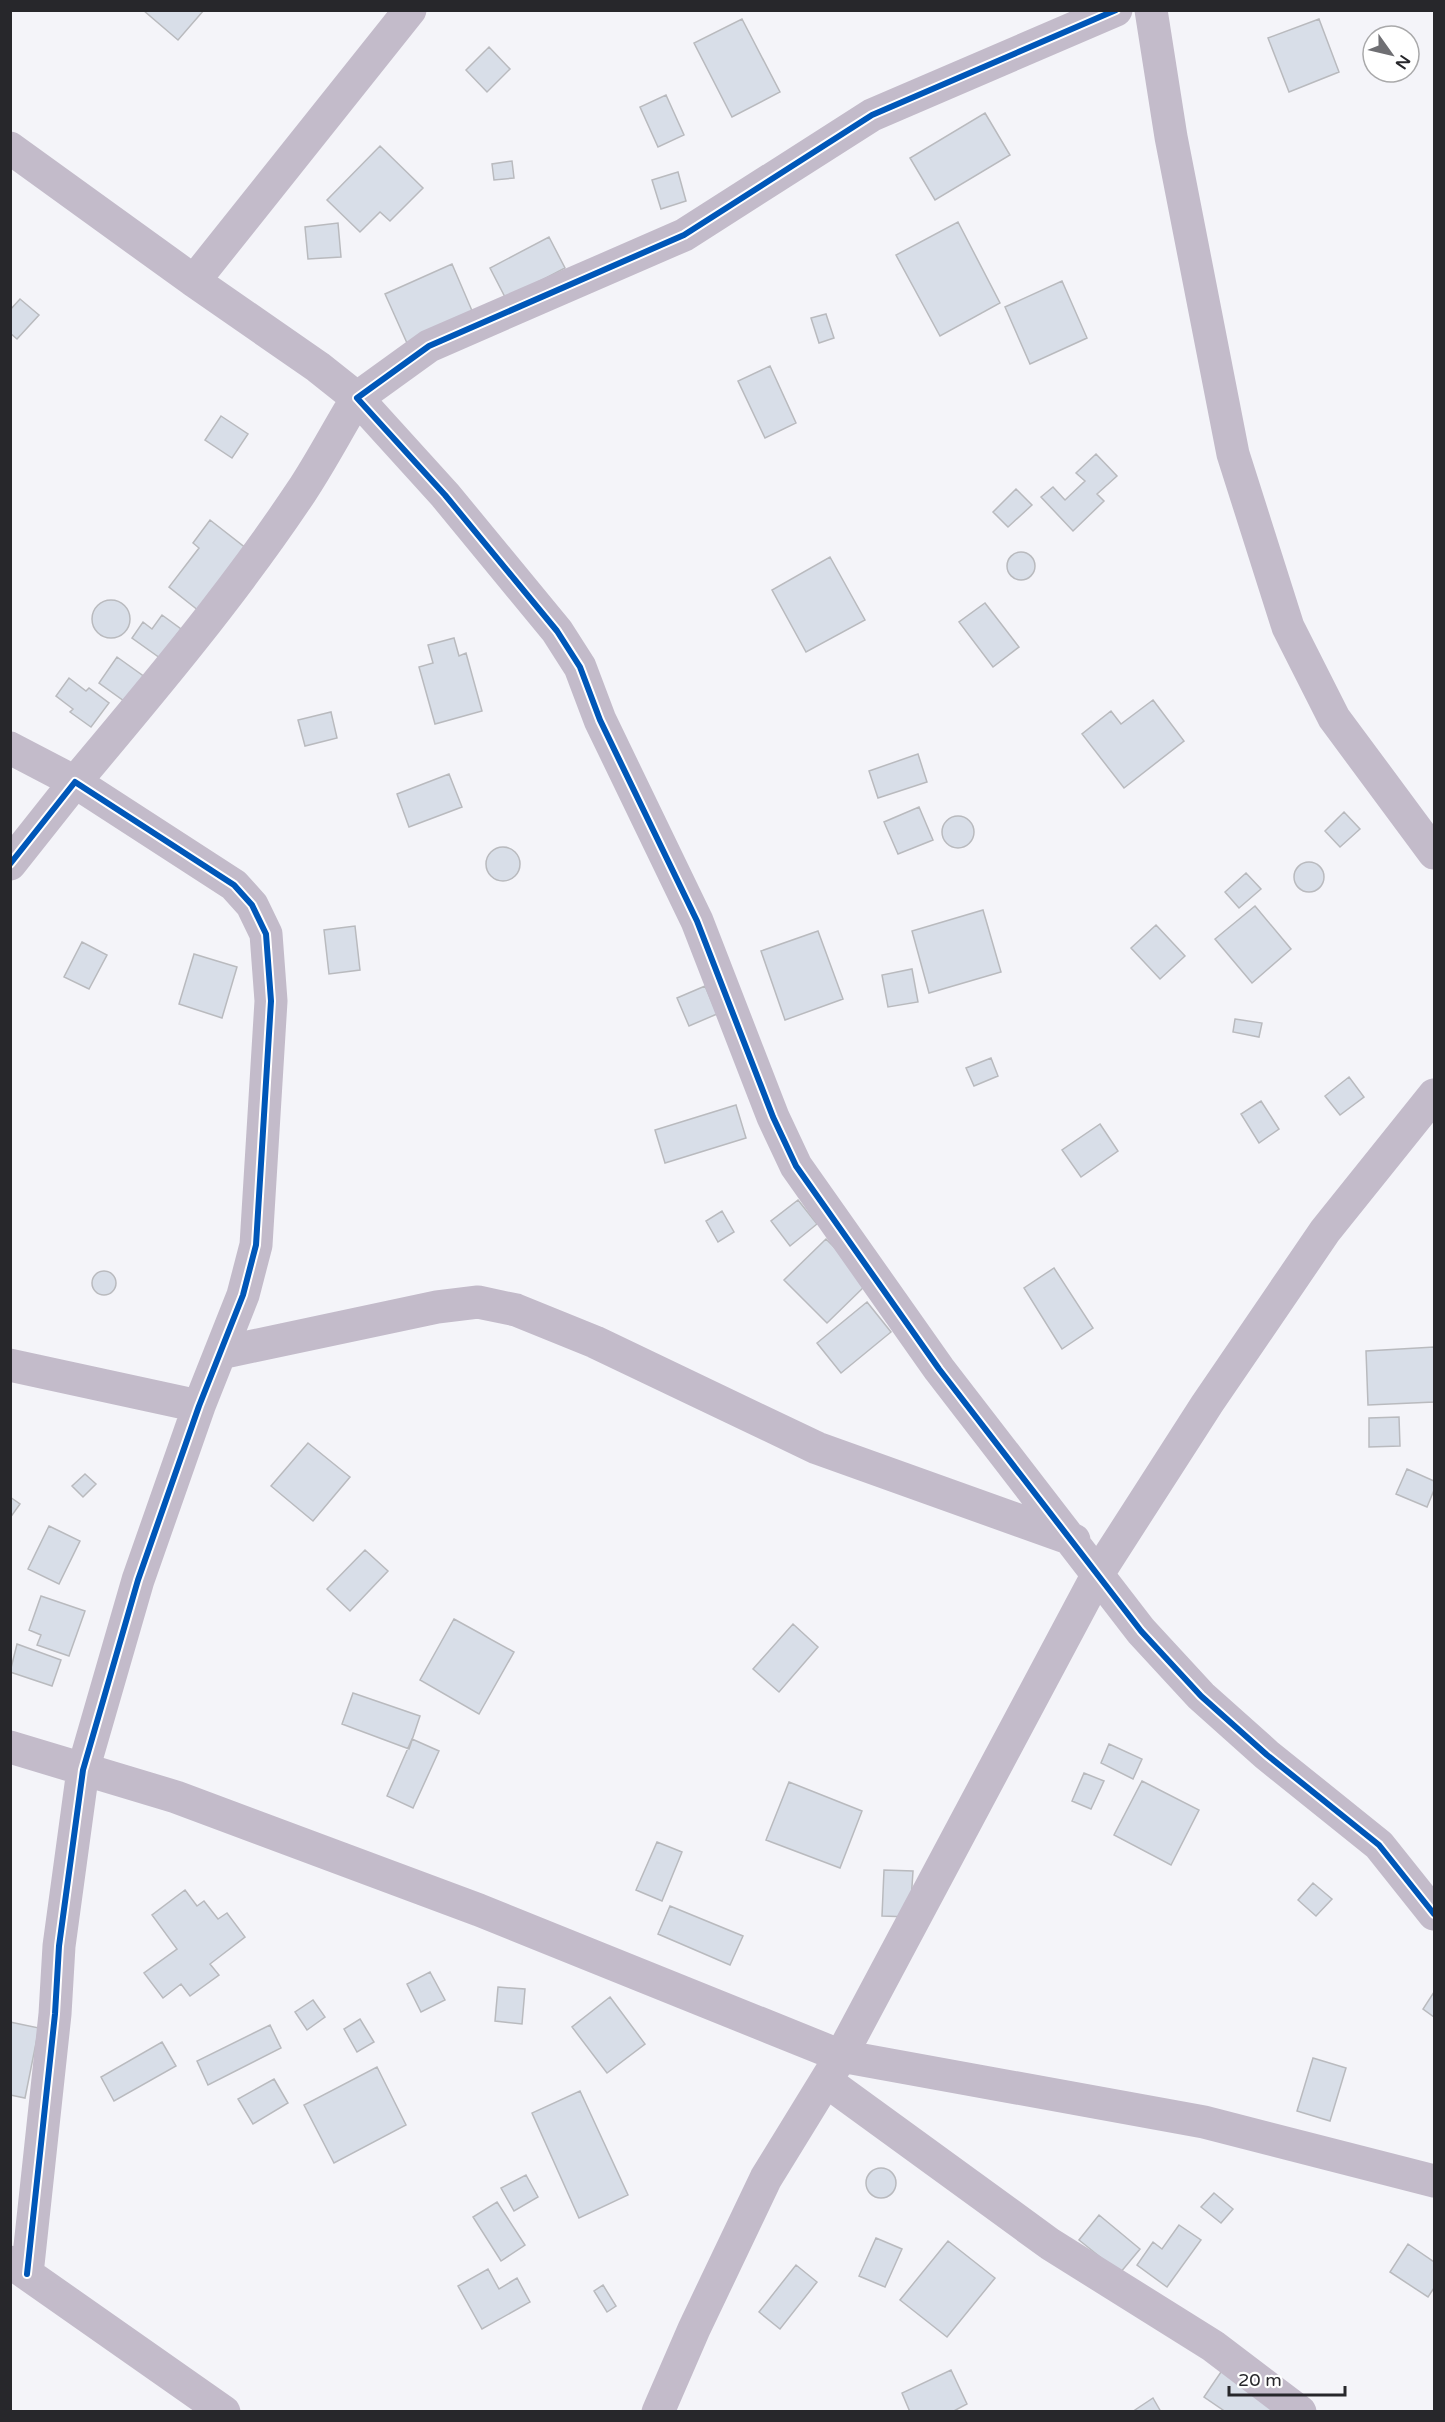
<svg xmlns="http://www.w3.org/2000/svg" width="1445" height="2422" viewBox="0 0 1445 2422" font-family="'Varela Round',sans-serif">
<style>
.building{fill:#d8dee8;stroke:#b9babe;stroke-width:1.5}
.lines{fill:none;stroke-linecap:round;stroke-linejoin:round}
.street{stroke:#c3bbca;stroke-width:33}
.cycleway-casing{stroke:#fff;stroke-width:10}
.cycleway{stroke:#0057b8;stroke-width:6}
</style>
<rect width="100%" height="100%" fill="#f4f4f9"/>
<!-- building -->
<path class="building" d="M143,10h61l-26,30z
M742,19l38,73 -48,25 -38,-74z
M1319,19l20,53 -50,20 -21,-54z
M489,47l21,22 -23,23 -21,-22z
M666,95l18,40 -26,12 -18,-40z
M985,113l25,42 -75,45 -25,-42z
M380,146l43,42 -33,33 -10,-9 -20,20 -33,-32z
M512,161l2,17 -20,2 -2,-16z
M678,172l8,29 -25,8 -9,-29z
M958,222l42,81 -60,33 -44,-81z
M338,223l3,34 -33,2 -3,-32z
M549,237l16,31 -59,31 -16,-31z
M452,264l21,49 -66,30 -22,-49z
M1062,281l25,57 -57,26 -25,-57z
M20,299l19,16 -22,24 -7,-6v-23z
M826,314l8,24 -15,5 -8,-25z
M770,366l26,57 -31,15 -27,-57z
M221,416l27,18 -16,24 -27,-18z
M1096,454l21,22 -20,18 7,7 -31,30 -32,-34 12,-10 12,13 20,-19 -9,-8z
M1016,489l16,16 -24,22 -15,-15z
M210,520l37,29 -48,62 -30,-24 30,-39 -6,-5z
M1007 566a14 14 0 1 1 28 0a14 14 0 1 1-28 0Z
M830,557l35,63 -59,32 -34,-62z
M92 619a19 19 0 1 1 38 0a19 19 0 1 1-38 0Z
M985,603l34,44 -26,20 -34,-45z
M162,615l19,14 -21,29 -28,-20 11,-16 9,7z
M454,638l5,18 7,-3 16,58 -47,13 -16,-57 14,-4 -5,-18z
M117,657l32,23 -18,26 -32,-23z
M69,678l17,13 3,-3 20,15 -18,24 -21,-15 3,-3 -17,-13z
M1153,700l31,41 -60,47 -42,-54 29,-23 10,13z
M331,712l6,26 -32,8 -7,-26z
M918,754l9,28 -49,16 -9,-27z
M449,774l13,33 -53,20 -12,-33z
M919,807l14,33 -35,14 -14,-32z
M1344,812l16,17 -20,18 -15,-16z
M942 832a16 16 0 1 1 32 0a16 16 0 1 1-32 0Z
M486 864a17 17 0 1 1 34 0a17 17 0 1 1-34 0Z
M1294 877a15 15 0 1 1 30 0a15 15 0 1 1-30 0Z
M1246,873l15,16 -22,19 -14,-16z
M1255,906l36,43 -39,34 -37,-44z
M983,910l18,62 -72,21 -17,-62z
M1156,925l29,31 -25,23 -29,-31z
M355,926l5,44 -31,4 -5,-44z
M818,931l25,68 -58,21 -24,-69z
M82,942l25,13 -18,34 -25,-12z
M194,954l43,13 -15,51 -43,-14z
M912,969l6,33 -30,5 -6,-32z
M705,986l12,28 -28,12 -12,-28z
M1235,1019l27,4 -3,14 -26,-5z
M991,1058l7,18 -24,10 -8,-18z
M1349,1077l15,20 -24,18 -15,-19z
M1261,1101l18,28 -20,14 -18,-29z
M736,1105l10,33 -81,25 -10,-33z
M1100,1124l18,27 -37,26 -19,-27z
M798,1200l19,24 -27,22 -19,-25z
M722,1211l12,21 -16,10 -12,-21z
M826,1239l43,43 -42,41 -43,-43z
M1054,1268l39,60 -31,21 -38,-61z
M92 1283a12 12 0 1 1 24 0a12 12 0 1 1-24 0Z
M867,1302l24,30 -50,41 -24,-30z
M1434,1347v55l-66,3 -2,-54z
M1399,1417l1,29 -31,1v-29z
M308,1443l42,34 -37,44 -42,-35z
M1407,1469l27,12v9l-7,17 -31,-13z
M85,1474l11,10 -13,13 -11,-11z
M10,1497l10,7 -10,14z
M49,1526l31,15 -21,43 -31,-15z
M365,1550l23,21 -38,40 -23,-22z
M41,1596l44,15 -16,45 -32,-11 4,-10 -12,-5z
M454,1619l60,33 -35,62 -59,-34z
M793,1624l25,23 -39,45 -26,-23z
M17,1644l44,16 -9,26 -42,-14z
M353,1693l67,23 -11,33 -67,-25z
M412,1739l27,12 -26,57 -26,-12z
M1109,1744l33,15 -9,20 -32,-16z
M1084,1773l20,8 -13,28 -19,-8z
M1142,1781l57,29 -28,55 -57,-30z
M789,1782l73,29 -22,57 -74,-28z
M657,1842l25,10 -20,49 -26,-11z
M884,1870l29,1 -3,46 -28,-1z
M1313,1883l19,16 -16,17 -18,-16z
M185,1890l12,16 7,-5 14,18 9,-6 18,24 -35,27 9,11 -29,21 -9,-12 -18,14 -19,-25 33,-24 -25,-34z
M670,1906l73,30 -13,29 -72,-31z
M430,1972l15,28 -24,12 -14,-28z
M498,1987l27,2 -3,35 -27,-3z
M1434,1992v25l-11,-8z
M610,1997l35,47 -38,29 -35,-46z
M313,2000l12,17 -18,13 -12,-18z
M360,2019l14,23 -17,10 -13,-23z
M10,2022l29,6 -14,70 -15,-3z
M270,2025l11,23 -73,37 -11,-24z
M162,2042l14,24 -62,35 -13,-24z
M1313,2058l33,10 -16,53 -33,-10z
M377,2067l29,58 -72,38 -30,-58z
M274,2079l14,24 -35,21 -15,-25z
M580,2091l48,104 -49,23 -47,-105z
M866 2183a15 15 0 1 1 30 0a15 15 0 1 1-30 0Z
M526,2175l12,22 -24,14 -13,-23z
M1214,2193l19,16 -12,14 -20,-16z
M497,2202l28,43 -24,16 -28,-44z
M1099,2215l41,34 -20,24 -41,-33z
M1179,2225l22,15 -34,47 -30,-22 16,-23 9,7z
M876,2238l26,11 -17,38 -26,-11z
M948,2241l47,37 -48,59 -47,-37z
M1408,2244l26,18v26l-6,9 -38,-25z
M796,2265l21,17 -37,47 -21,-17z
M488,2269l11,20 18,-11 13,24 -48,27 -24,-43z
M603,2285l13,21 -9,6 -13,-21z
M1223,2369l64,43h-61l-22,-15z
M951,2370l16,34 -15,8h-42l-8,-19z
M1153,2398l8,14h-29z"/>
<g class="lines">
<!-- street -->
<path class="street" d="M1116,10l-244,105 -188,120 -255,111 -72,52 88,97 112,136 23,36 20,53 97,201 76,196 23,49 143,203 202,262 60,65 66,59 112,90 55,69
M1151,10l20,127 62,317 55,173 46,91 100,135
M10,148l184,133 216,-271
M10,748l65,34c79,-94 158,-188 226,-290 20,-30 37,-63 56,-94l-39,-31 -124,-86
M10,864l65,-82 159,103 18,20 14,29 5,67 -15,244 -13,50 -44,111 -61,174 -55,190 -24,176 -4,68 -28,260
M220,1353l217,-46 41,-5 38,8 79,32 222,106 257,92
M10,1365l189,41
M10,1747l166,50 303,113 362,146 363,66 230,59
M826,2081l224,163 163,102 87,66
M10,2262l214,150
M658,2412l36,-83 72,-151 75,-122 258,-484 108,-168 118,-173 109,-136"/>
<!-- cycleway casing -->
<g class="cycleway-casing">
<path id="cycleway" d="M1116,10l-244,105 -188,120 -255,111 -72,52 88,97 112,136 23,36 20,53 97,201 76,196 23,49 143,203 202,262 60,65 66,59 112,90 55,69
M10,864l65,-82 159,103 18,20 14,29 5,67 -15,244 -13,50 -44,111 -61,174 -55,190 -24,176 -4,68 -28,260"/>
</g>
<!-- cycleway -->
<use href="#cycleway" class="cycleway"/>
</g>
<!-- border -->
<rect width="1445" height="2422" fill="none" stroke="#27272b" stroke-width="24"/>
<!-- north arrow -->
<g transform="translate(1391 54) rotate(124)"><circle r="28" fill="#ffffff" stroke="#a9a9aa" stroke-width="1.5"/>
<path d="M0-4.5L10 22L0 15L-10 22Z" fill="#6f6f73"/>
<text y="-9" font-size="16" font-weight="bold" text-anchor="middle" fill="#27272b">N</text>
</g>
<!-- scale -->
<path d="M1229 2386v9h116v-9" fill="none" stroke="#27272b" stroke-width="3"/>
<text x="1238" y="2386" font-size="18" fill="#27272b" stroke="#ffffff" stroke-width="4.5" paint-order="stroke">20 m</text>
</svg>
